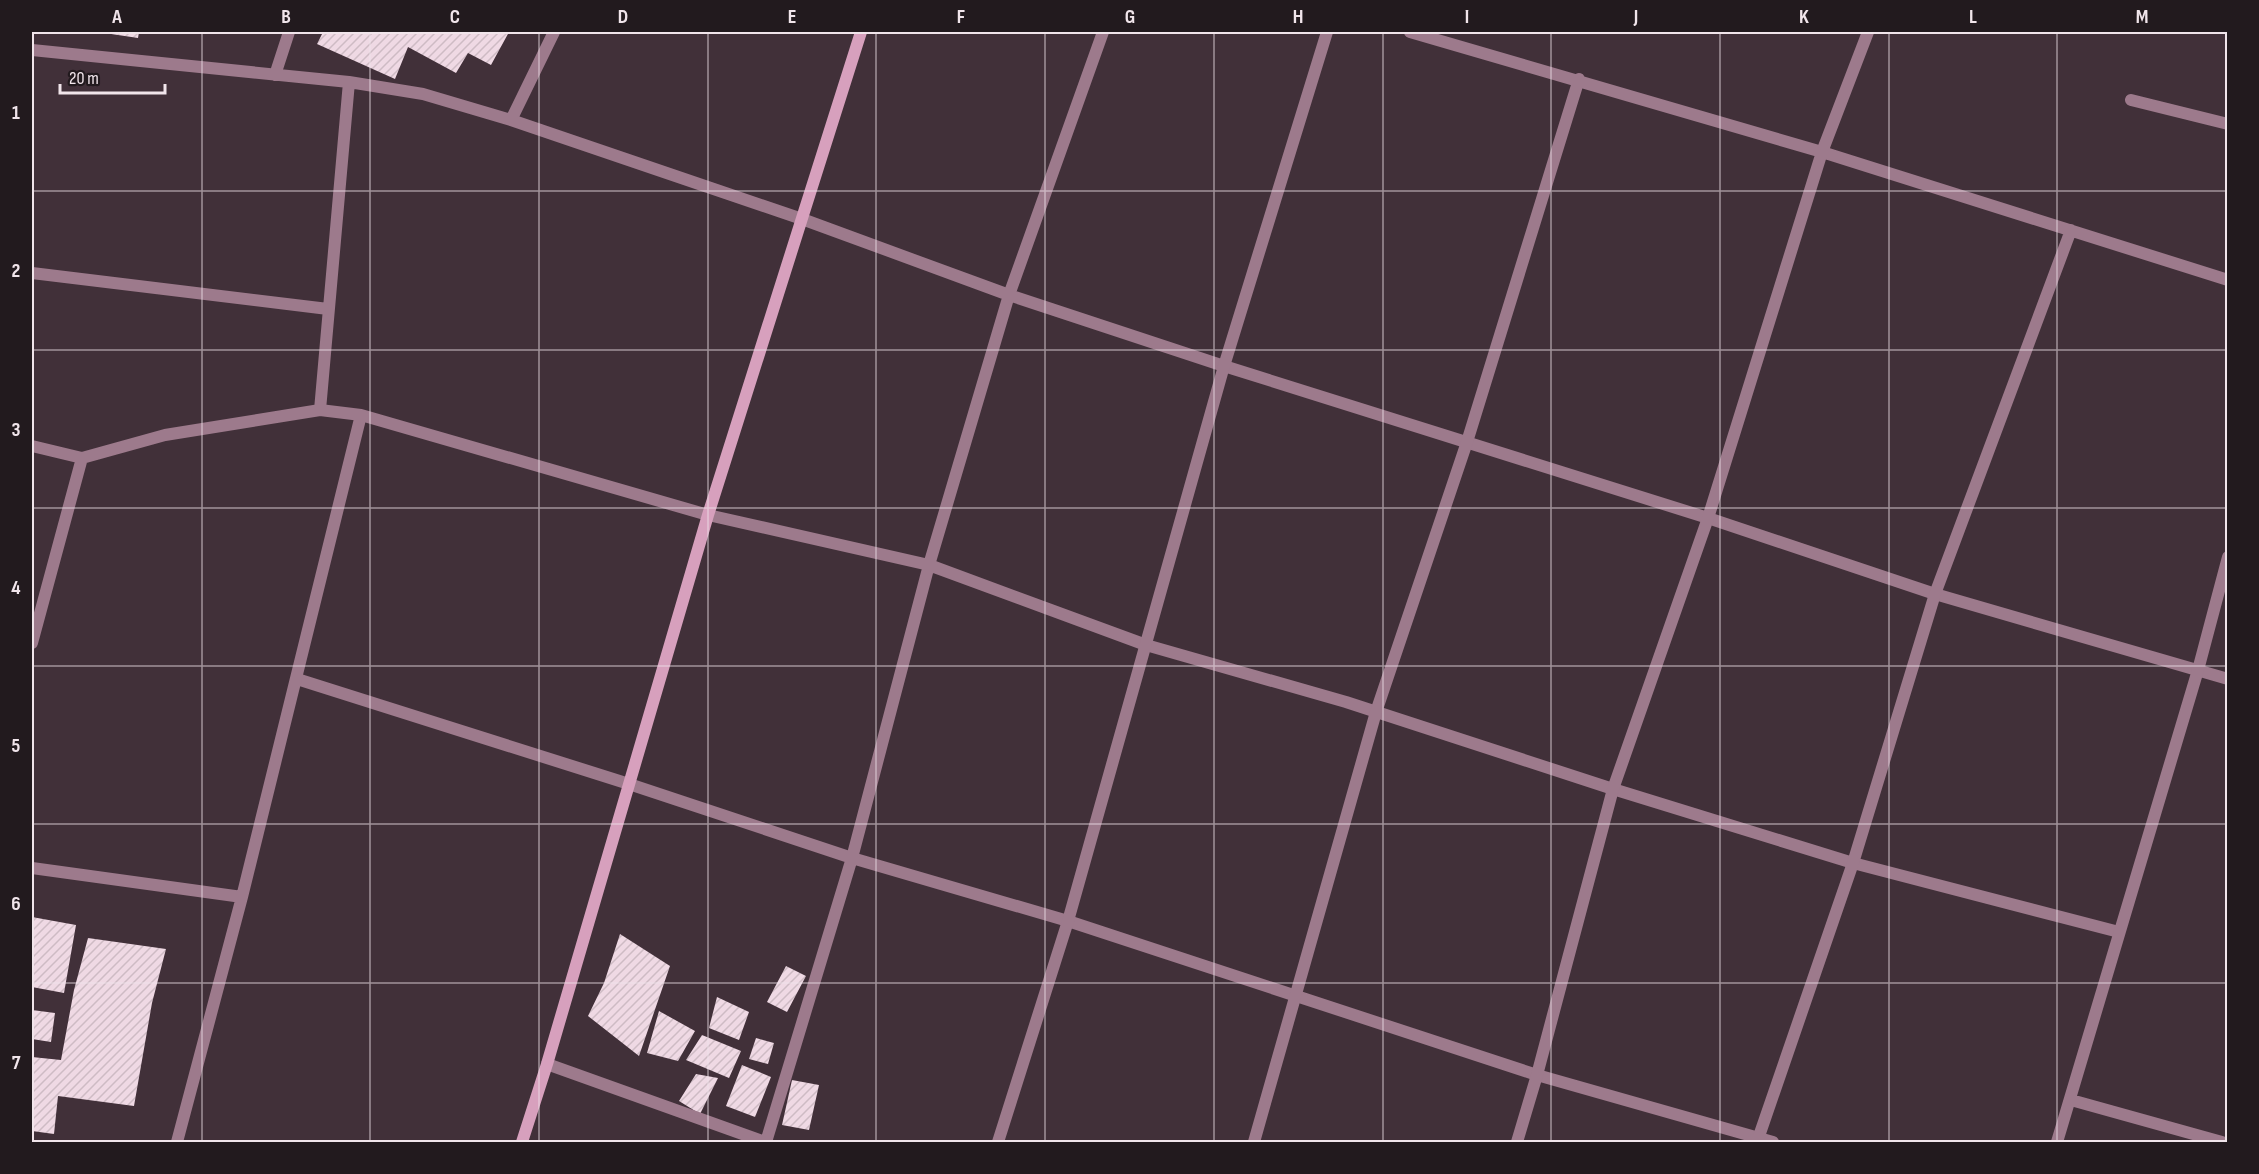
<svg xmlns="http://www.w3.org/2000/svg" width="2259" height="1174" viewBox="0 0 2259 1174" font-family="'Sofia Sans Condensed',sans-serif">
<style>
.building{fill:url(#building-hatch)}
.lines{fill:none;stroke-linecap:round;stroke-linejoin:round}
.lane{stroke:#9d7a8c;stroke-width:12}
.street{stroke:#9d7a8c;stroke-width:12}
.secondary{stroke:#d7a0bd;stroke-width:12}
.grid{fill:none;stroke:#f1e5eb;stroke-width:1.5;stroke-opacity:0.55}
.neatline{fill:none;stroke:#f1e5eb;stroke-width:2}
.grid-label{font-size:20px;text-anchor:middle;font-weight:bold;fill:#f1e5eb}
</style>
<defs>
<pattern id="building-hatch" width="6" height="6" patternUnits="userSpaceOnUse" patternTransform="scale(1.5)"><rect width="6" height="6" fill="#efd9e4"/><path d="M-1 1l2-2M0 6l6-6M5 7l2-2" fill="none" stroke="#cebbc4"/></pattern>
</defs>
<rect width="100%" height="100%" fill="#413039"/>
<!-- building -->
<path class="building" d="M98,32h41l-1,6z
M323,32h186l-18,33 -23,-12 -12,20 -48,-26 -13,32 -78,-35z
M32,917l44,8 -12,68 -32,-6z
M620,934l50,32 -31,90 -51,-40 16,-33z
M88,938l78,11 -14,54 -18,103 -76,-10 -4,38 -22,-3v-74l29,3 13,-70z
M786,966l20,10 -19,36 -20,-10z
M717,997l32,15 -10,28 -30,-12z
M32,1010l23,3 -4,29 -19,-3z
M659,1011l36,20 -17,30 -31,-8z
M702,1035l39,16 -12,27 -43,-18z
M756,1038l18,5 -6,21 -19,-5z
M742,1065l29,12 -16,40 -29,-11z
M696,1074l22,4 -18,36 -21,-13z
M792,1080l27,5 -10,45 -27,-5z"/>
<g class="lines">
<!-- lane -->
<path class="lane" d="M2131,100l97,24
M802,219l207,76 215,71 484,152 227,76 293,85
M708,515l221,50 217,80 200,57 267,87 240,74 266,69
M297,679l332,105 223,74 216,63 469,154 236,67
M547,1064l218,78
M766,1142l86,-284 77,-293 80,-270 94,-263"/>
<!-- street -->
<path class="street" d="M1410,32l412,120 406,128
M32,50l317,32 -29,328
M275,75l14,-43
M349,82l74,12 88,26 291,99
M511,120l43,-88
M32,273l296,36
M32,446l50,12 83,-23 155,-25 41,5 347,100
M32,643l50,-185
M32,868l210,29
M2071,1100l151,42
M177,1142l65,-245 119,-482
M998,1142l70,-221 156,-555 103,-334
M1254,1142l122,-430 91,-270 112,-363
M1517,1142l20,-67 76,-286 95,-271 114,-366 46,-120
M1757,1142l96,-279 82,-269 136,-364
M2057,1142l141,-472 30,-113"/>
<!-- secondary -->
<path class="secondary" d="M522,1142l25,-78 161,-549 153,-483"/>
</g>
<!-- grid -->
<path class="grid" d="M202,32v1110M370,32v1110M539,32v1110M708,32v1110M876,32v1110M1045,32v1110M1214,32v1110M1383,32v1110M1551,32v1110M1720,32v1110M1889,32v1110M2057,32v1110M32,191h2196M32,350h2196M32,508h2196M32,666h2196M32,824h2196M32,983h2196"/>
<!-- border -->
<rect width="2259" height="1174" fill="none" stroke="#221a1e" stroke-width="66"/>
<!-- scale -->
<path d="M60 84v9h105v-9" fill="none" stroke="#f1e5eb" stroke-width="3"/>
<text x="69" y="84" font-size="18" fill="#f1e5eb" stroke="#221a1e" stroke-width="4.5" paint-order="stroke">20 m</text>
<rect x="33" y="33" width="2193" height="1108" class="neatline"/>
<g class="grid-label">
<text x="117" y="23">A</text>
<text x="286" y="23">B</text>
<text x="455" y="23">C</text>
<text x="623" y="23">D</text>
<text x="792" y="23">E</text>
<text x="961" y="23">F</text>
<text x="1130" y="23">G</text>
<text x="1298" y="23">H</text>
<text x="1467" y="23">I</text>
<text x="1636" y="23">J</text>
<text x="1804" y="23">K</text>
<text x="1973" y="23">L</text>
<text x="2142" y="23">M</text>
<text x="16" y="119">1</text>
<text x="16" y="277">2</text>
<text x="16" y="436">3</text>
<text x="16" y="594">4</text>
<text x="16" y="752">5</text>
<text x="16" y="910">6</text>
<text x="16" y="1069">7</text>
</g>
</svg>
